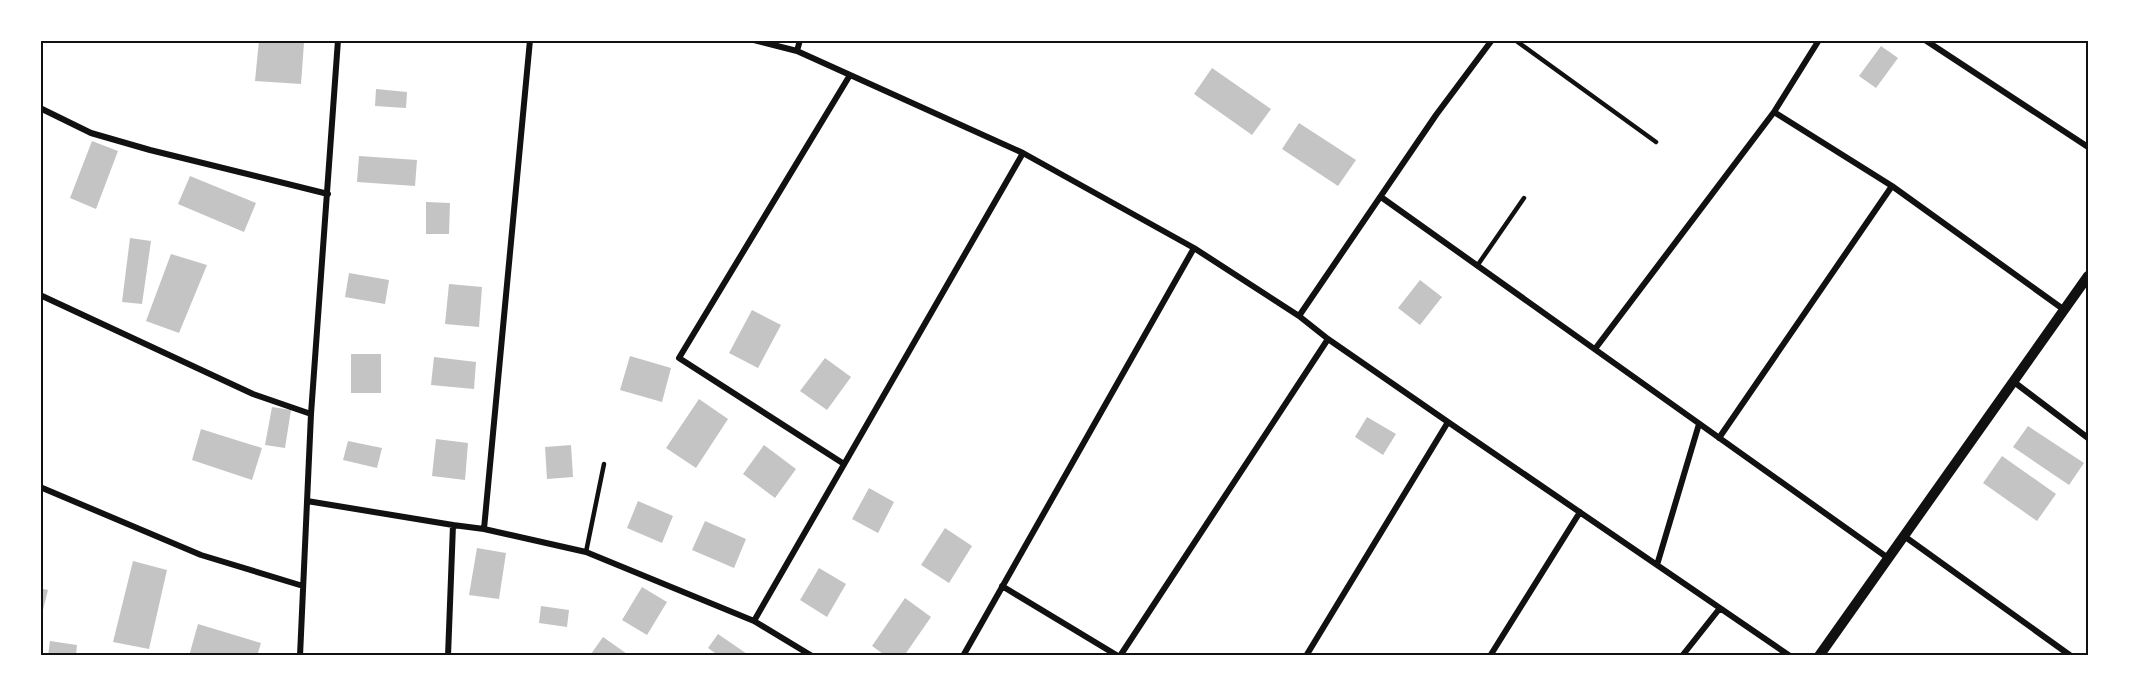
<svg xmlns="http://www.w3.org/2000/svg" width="2129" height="696" viewBox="0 0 2129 696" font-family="'Roboto Condensed',sans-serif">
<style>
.building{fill:#c4c4c4}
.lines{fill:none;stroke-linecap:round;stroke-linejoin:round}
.service{stroke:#111;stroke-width:4.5}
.minor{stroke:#111;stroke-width:6}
.tertiary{stroke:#111;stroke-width:10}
.neatline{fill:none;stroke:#111;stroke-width:2}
</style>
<rect width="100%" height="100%" fill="#fff"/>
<!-- building -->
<path class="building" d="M259,40l45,3 -3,41 -46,-3z
M1881,46l17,12 -22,30 -17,-12z
M1212,68l59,41 -19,26 -58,-41z
M376,89l31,3 -1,16 -31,-2z
M1299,123l57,37 -18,26 -56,-37z
M92,141l26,10 -22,58 -26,-11z
M359,156l58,4 -2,26 -58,-4z
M190,176l66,27 -12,29 -66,-28z
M426,202l24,1 -1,31h-23z
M130,238l21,3 -9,63 -20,-2z
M171,254l36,11 -28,68 -33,-12z
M349,273l40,7 -4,24 -40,-7z
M1420,280l22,17 -22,28 -22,-17z
M449,284l33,3 -3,40 -34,-3z
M752,310l29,15 -23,43 -29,-15z
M351,354h30v39h-30z
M630,356l41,12 -9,34 -42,-12z
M434,357l42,5 -2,27 -43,-4z
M825,358l26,19 -24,33 -27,-19z
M699,399l29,20 -32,49 -30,-20z
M272,407l19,3 -6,38 -20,-3z
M1367,417l29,17 -13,21 -28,-18z
M2028,426l56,37 -15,22 -56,-38z
M201,429l61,19 -10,32 -60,-20z
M436,439l32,4 -3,37 -33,-4z
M348,441l34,7 -5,20 -34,-8z
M571,445l2,32 -26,2 -2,-32z
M764,445l32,24 -21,29 -32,-24z
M2002,456l54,38 -19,27 -54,-38z
M869,488l25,14 -16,31 -26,-14z
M638,501l35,15 -11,27 -35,-15z
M705,521l41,18 -12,29 -42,-18z
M945,528l27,18 -23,37 -28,-18z
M477,548l29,5 -7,46 -30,-4z
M133,561l34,9 -18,79 -36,-7z
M819,568l27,16 -19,33 -27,-17z
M642,587l25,15 -20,33 -25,-15z
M40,588l8,2 -7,28h-1z
M905,598l26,19 -27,39h-18l-14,-10z
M541,606l28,4 -2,17 -28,-4z
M198,624l63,19 -4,13h-68z
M718,634l32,22h-31l-11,-8z
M603,637l27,19h-36l-3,-2z
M50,641l27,4 -1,11h-28z"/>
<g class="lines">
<!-- service -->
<path class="service" d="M1515,40l141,102
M1477,266l47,-68
M586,552l18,-88"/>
<!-- minor -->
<path class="minor" d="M530,40l-46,489 102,23 168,69 58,35
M1925,40l163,107
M797,51l3,-11
M40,108l51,25 59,17 178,44
M1774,112l45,-72
M1023,153l171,95
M1381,197l507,361
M40,295l213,99 58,20
M1299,316l137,-201 56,-75
M1595,349l179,-237 118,74 171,123
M2014,382l74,56
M1719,438l173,-252
M844,464l-165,-106 171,-283
M40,487l161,68 102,31
M307,501l146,24
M1904,536l167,120
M1657,565l42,-141
M1002,586l116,70
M754,621l269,-468 -226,-102 -43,-11
M300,656l11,-242 27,-374
M448,656l5,-131 31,4
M963,656l231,-408 105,68 29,23 120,83 342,234
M1120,656l208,-317
M1306,656l142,-234
M1490,656l90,-144
M1682,656l38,-48"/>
<!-- tertiary -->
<path class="tertiary" d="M1819,656l269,-380"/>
</g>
<!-- border -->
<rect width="2129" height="696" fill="none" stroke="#ffffff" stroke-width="84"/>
<rect x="42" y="42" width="2045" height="612" class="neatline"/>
</svg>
